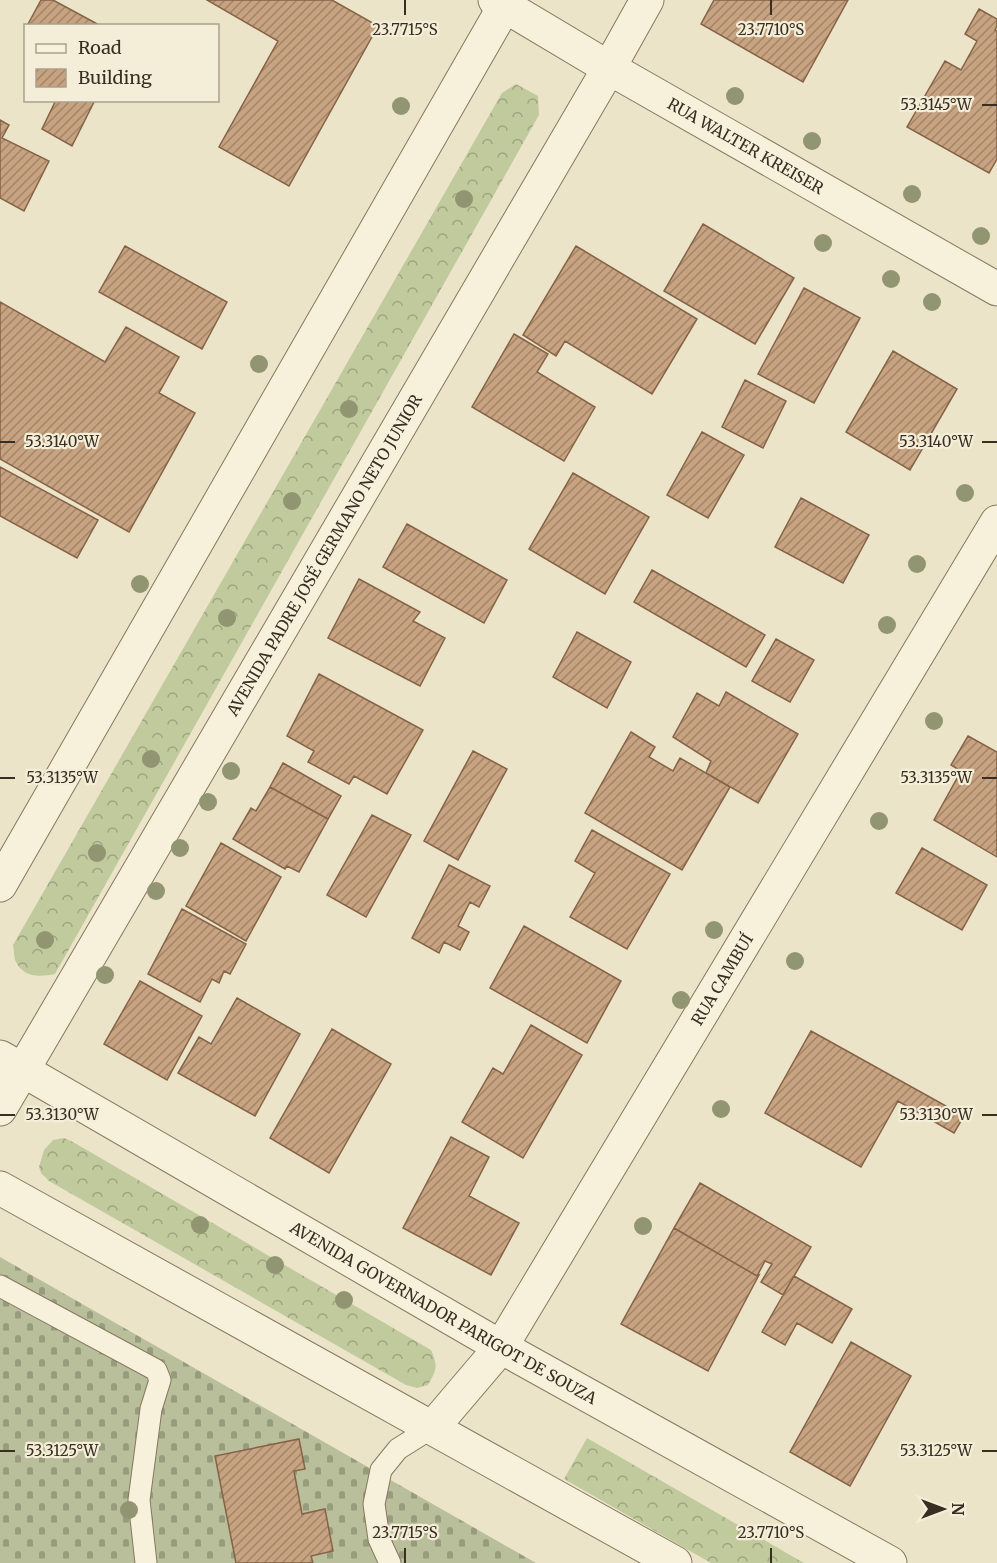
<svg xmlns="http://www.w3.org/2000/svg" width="997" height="1563" viewBox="0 0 997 1563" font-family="Merriweather,serif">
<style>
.forest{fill:url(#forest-crowns)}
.cemetery{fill:url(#cemetery-stones)}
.building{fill:url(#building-hatch);stroke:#856346;stroke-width:1.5}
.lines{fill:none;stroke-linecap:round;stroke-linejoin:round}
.service-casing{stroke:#87775f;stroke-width:23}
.minor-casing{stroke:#87775f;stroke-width:35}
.tertiary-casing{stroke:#87775f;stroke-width:35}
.service{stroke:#f7f1dc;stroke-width:21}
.minor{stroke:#f7f1dc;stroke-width:33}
.tertiary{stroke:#f7f1dc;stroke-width:33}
.tree{fill:#919571}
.ticks{fill:none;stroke:#392e21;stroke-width:2}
.labels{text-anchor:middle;stroke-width:4.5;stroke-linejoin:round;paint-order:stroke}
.street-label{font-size:16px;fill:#392e21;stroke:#f4eed8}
.ticks-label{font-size:15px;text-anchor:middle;fill:#392e21;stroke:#f4eed8;stroke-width:4.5;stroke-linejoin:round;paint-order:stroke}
</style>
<defs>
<pattern id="forest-crowns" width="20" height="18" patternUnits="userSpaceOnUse" patternTransform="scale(1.5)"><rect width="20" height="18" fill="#c1ca9d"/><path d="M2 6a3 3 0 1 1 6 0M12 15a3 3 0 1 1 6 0" fill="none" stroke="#9ea480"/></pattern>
<pattern id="cemetery-stones" width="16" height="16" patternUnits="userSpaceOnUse" patternTransform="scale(1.5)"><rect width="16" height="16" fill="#b9bf9b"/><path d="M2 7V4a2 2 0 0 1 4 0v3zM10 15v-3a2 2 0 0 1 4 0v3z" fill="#979c7e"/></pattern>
<pattern id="building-hatch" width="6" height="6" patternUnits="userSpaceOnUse" patternTransform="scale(1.5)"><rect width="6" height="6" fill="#c7a381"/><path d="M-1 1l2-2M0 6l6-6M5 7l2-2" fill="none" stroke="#a38569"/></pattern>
</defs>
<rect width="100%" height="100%" fill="#ece4c9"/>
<!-- forest -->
<path class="forest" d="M516,84l22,12 1,19 -484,859c-16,3 -32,4 -40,-14 -1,-4 -1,-10 -2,-15l489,-852z
M64,1138l9,4 358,208c7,16 6,19 -3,35l-11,3 -11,-3 -357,-204 -8,-8 -2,-6 5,-17 9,-10z
M587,1438l217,125h-93l-147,-84z"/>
<!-- cemetery -->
<path class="cemetery" d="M0,1257l536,306h-536z"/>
<!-- building -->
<path class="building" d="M41,0h12l48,26h-74z
M207,0h125l46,26 -89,160 -70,-39 59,-106z
M714,0h134l-45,82 -102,-58z
M979,9l18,10v7l-2,4 2,1v128l-8,14 -82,-46 38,-66 16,9 16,-29 -12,-7z
M56,100h39l-23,46 -30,-17z
M0,120l9,5 -7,13 47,23 -25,50 -24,-13z
M703,224l91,54 -39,66 -91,-53z
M125,246l102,56 -25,47 -103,-57z
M576,246l121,73 -45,75 -87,-53 -9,15 -33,-21z
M804,288l56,30 -46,85 -56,-29z
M0,302l105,60 21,-35 53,30 -20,36 36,20 -66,119 -129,-73z
M514,334l34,20 -11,18 58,35 -31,54 -92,-54z
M893,351l64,38 -47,81 -64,-38z
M745,380l41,21 -23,47 -41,-21z
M702,432l42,23 -36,63 -41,-23z
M0,467l98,53 -21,38 -77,-42z
M573,473l76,44 -44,77 -76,-45z
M801,498l68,37 -26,48 -68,-36z
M407,524l100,56 -23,43 -101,-56z
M652,570l113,65 -19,32 -112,-65z
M359,579l61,33 -7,9 32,17 -25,48 -92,-48z
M577,632l54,30 -24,46 -54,-31z
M776,639l38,21 -24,42 -38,-21z
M319,674l104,56 -36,64 -33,-18 -5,8 -41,-22 6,-11 -27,-15z
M726,692l72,42 -40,69 -52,-30 5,-12 -38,-24 24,-44 22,13z
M631,732l24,15 -6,10 24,14 7,-13 50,29 -48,83 -97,-57z
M968,736l29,16v105l-63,-37 27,-49 -10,-6z
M473,751l34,18 -49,91 -34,-19z
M283,763l58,33 -13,23 -58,-32z
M270,787l58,32 -29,53 -12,-6 -2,3 -52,-30 18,-31 5,3z
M372,815l39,20 -45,82 -39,-22z
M592,830l78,44 -43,75 -57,-32 25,-44 -20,-12z
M221,843l60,34 -35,64 -60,-35z
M922,848l65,37 -25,45 -66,-37z
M449,865l41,21 -11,21 -9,-5 -12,24 11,6 -9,18 -16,-8 -5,11 -27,-15z
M182,909l64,35 -16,30 -6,-3 -5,12 -7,-4 -12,23 -52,-28z
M524,926l97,55 -34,62 -97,-55z
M140,981l62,35 -35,64 -63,-36z
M237,998l63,36 -45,82 -77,-43 21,-36 12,7z
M531,1025l51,30 -59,103 -61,-36 31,-54 10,6z
M332,1029l59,35 -62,109 -59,-35z
M811,1031l153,85 -10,17 -56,-32 -37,66 -96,-54z
M451,1137l38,20 -20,39 50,27 -28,52 -88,-47z
M700,1183l111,64 -28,48 -22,-13 11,-18 -7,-3 -8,15 -83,-48z
M674,1228l83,48 2,-1 -51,96 -87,-47z
M794,1276l58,33 -20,34 -35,-20 -12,22 -23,-13z
M851,1342l60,34 -61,110 -60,-34z
M299,1439l6,30 -11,2 8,43 23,-5 8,42 -22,5 2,7h-77l-21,-107z"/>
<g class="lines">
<!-- service casing -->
<g class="service-casing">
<path id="service" d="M0,1286l156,84 4,10 -9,29 -12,91 7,63
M390,1563l-11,-24 -5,-35 7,-34 17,-21 35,-22"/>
</g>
<!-- minor casing -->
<g class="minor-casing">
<g id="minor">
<path id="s1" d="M495,0l114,68 388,221"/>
<path id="s2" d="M433,1427l68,-80 496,-825"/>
</g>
</g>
<!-- tertiary casing -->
<g class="tertiary-casing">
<g id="tertiary">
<path d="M0,885l508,-885"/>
<path id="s3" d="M0,1057l501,290 389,216"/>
<path id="s4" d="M0,1109l609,-1041 38,-68"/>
<path d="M0,1188l675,375"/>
</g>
</g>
<!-- service -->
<use href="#service" class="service"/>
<!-- minor -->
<use href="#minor" class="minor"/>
<!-- tertiary -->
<use href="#tertiary" class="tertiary"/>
</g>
<!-- trees -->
<g class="tree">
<circle cx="735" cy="96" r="9"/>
<circle cx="401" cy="106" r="9"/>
<circle cx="812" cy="141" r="9"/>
<circle cx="912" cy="194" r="9"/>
<circle cx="464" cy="199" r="9"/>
<circle cx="981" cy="236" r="9"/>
<circle cx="823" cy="243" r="9"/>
<circle cx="891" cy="279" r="9"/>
<circle cx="932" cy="302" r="9"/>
<circle cx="259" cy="364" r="9"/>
<circle cx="349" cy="409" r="9"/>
<circle cx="965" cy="493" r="9"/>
<circle cx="292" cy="501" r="9"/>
<circle cx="917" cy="564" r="9"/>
<circle cx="140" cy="584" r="9"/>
<circle cx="227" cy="618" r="9"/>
<circle cx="887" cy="625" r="9"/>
<circle cx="934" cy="721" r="9"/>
<circle cx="151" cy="759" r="9"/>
<circle cx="231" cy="771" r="9"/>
<circle cx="208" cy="802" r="9"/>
<circle cx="879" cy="821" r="9"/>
<circle cx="180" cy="848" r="9"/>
<circle cx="97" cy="853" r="9"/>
<circle cx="156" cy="891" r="9"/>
<circle cx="714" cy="930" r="9"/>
<circle cx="45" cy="940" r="9"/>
<circle cx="795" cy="961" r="9"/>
<circle cx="105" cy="975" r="9"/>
<circle cx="681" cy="1000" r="9"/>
<circle cx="721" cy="1109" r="9"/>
<circle cx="200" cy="1225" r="9"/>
<circle cx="643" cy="1226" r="9"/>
<circle cx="275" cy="1265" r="9"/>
<circle cx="344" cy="1300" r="9"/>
<circle cx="129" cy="1510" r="9"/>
</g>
<!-- ticks -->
<path class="ticks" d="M405,0v15M771,0v15M982,105h15M0,442h15M982,442h15M0,778h15M982,778h15M0,1115h15M982,1115h15M0,1451h15M982,1451h15M405,1548v15M771,1548v15"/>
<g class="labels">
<!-- street labels -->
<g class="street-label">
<text dy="6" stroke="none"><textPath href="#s1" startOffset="290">RUA WALTER KREISER</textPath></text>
<text dy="6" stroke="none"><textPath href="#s4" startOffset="642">AVENIDA PADRE JOSÉ GERMANO NETO JUNIOR</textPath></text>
<text dy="6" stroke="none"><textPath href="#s2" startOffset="534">RUA CAMBUÍ</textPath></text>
<text dy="6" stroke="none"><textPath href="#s3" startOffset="512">AVENIDA GOVERNADOR PARIGOT DE SOUZA</textPath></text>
</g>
</g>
<g class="ticks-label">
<text x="405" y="35">23.7715°S</text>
<text x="771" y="35">23.7710°S</text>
<text x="936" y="110">53.3145°W</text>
<text x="936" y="447">53.3140°W</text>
<text x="62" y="447">53.3140°W</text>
<text x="936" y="783">53.3135°W</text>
<text x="62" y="783">53.3135°W</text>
<text x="936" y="1120">53.3130°W</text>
<text x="62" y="1120">53.3130°W</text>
<text x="936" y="1456">53.3125°W</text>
<text x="62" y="1456">53.3125°W</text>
<text x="405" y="1538">23.7715°S</text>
<text x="771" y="1538">23.7710°S</text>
</g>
<!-- legend -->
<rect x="24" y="24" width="195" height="78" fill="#f4eed8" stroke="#a9a18f" stroke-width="1.5"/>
<rect x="36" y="44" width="30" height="9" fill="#f7f1dc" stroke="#a9a18f" stroke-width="1.5"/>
<text x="78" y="54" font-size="18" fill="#392e21">Road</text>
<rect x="36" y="69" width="30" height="18" fill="url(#building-hatch)" stroke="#a9a18f" stroke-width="1.5"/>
<text x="78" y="84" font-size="18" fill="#392e21">Building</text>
<!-- north arrow -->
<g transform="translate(943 1509) rotate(90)" stroke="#f4eed8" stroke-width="4.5" paint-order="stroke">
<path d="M0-4.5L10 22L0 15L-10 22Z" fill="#392e21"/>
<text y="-9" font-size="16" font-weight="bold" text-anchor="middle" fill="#392e21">N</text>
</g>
</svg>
